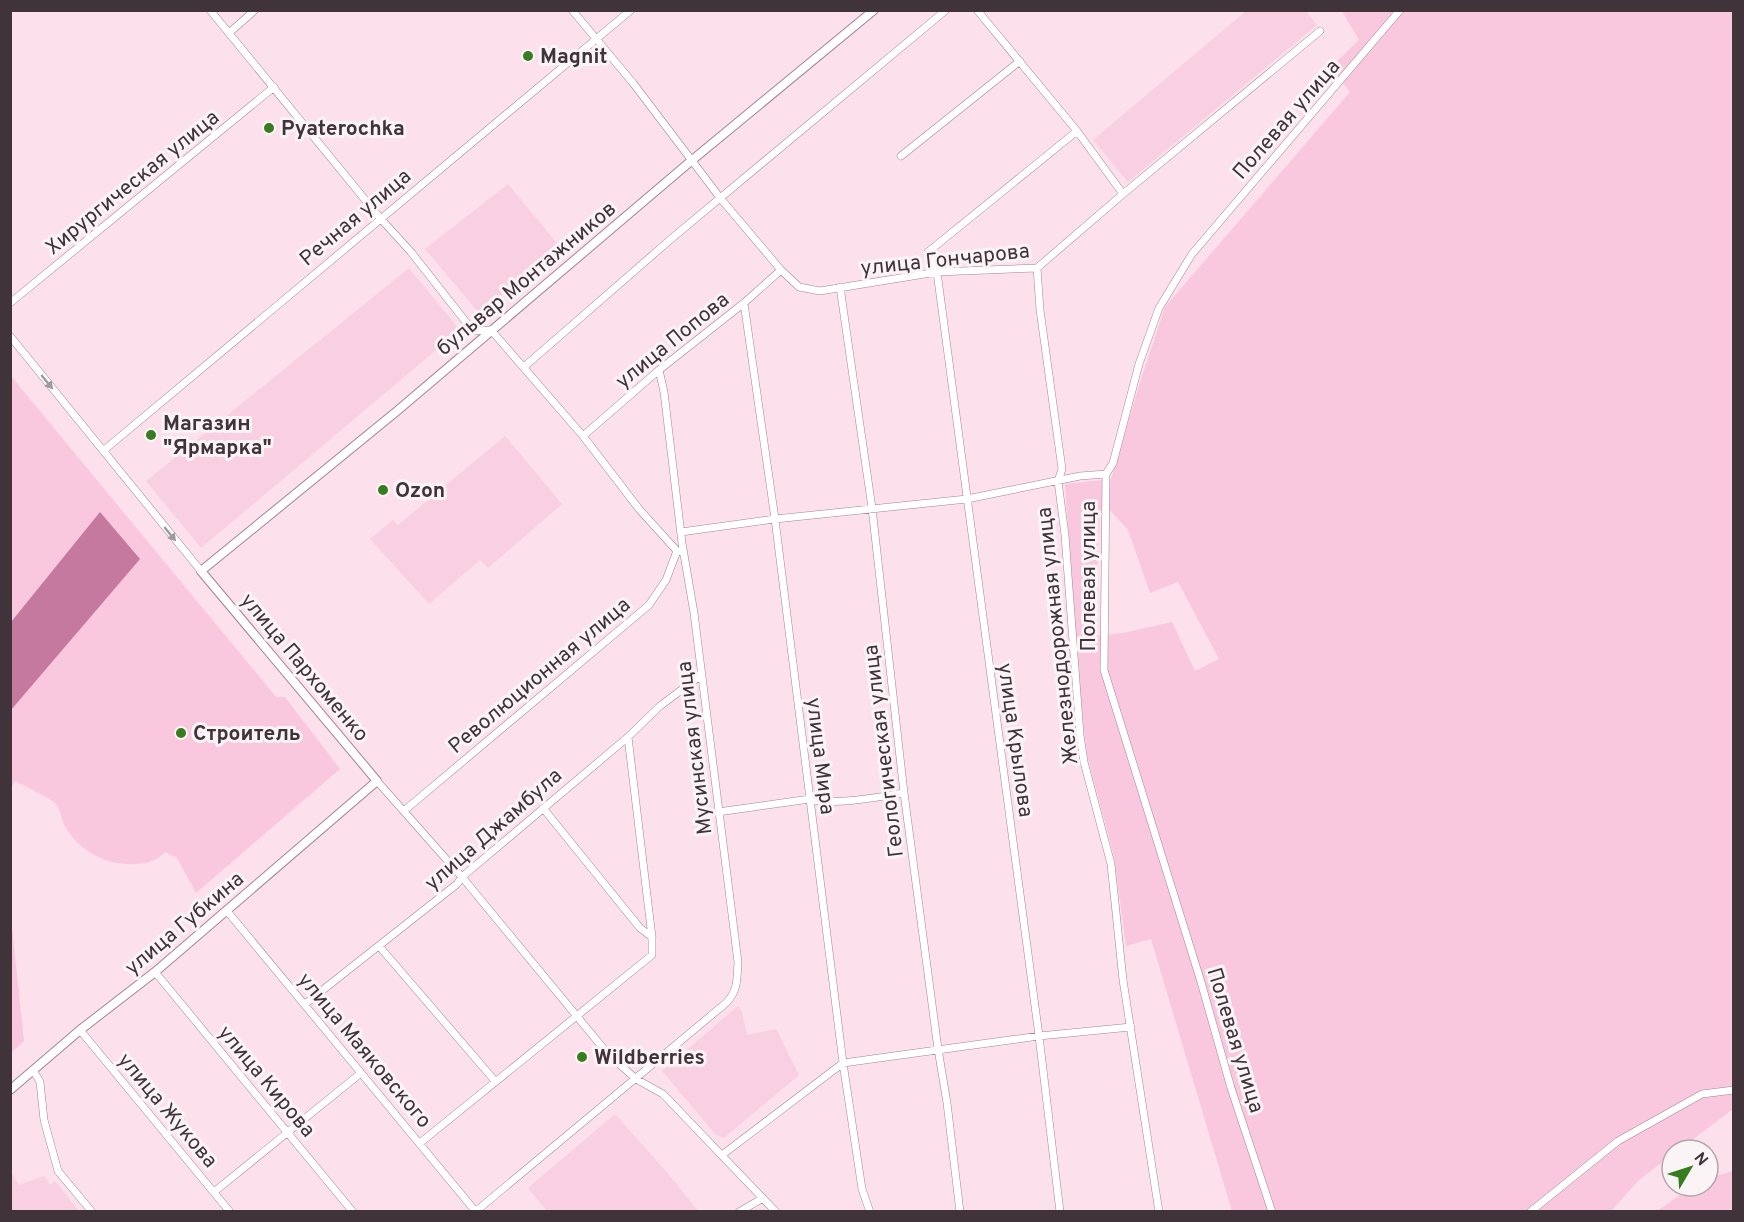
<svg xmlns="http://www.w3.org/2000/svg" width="1744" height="1222" viewBox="0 0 1744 1222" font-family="Overpass,sans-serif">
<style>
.built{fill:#f9cfe2}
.green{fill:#f9c7de;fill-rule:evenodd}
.water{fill:#c5799f}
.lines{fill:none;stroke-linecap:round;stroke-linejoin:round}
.minor-casing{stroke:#a48493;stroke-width:8}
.tertiary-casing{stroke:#a48493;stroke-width:10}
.minor{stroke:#fff;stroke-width:7}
.tertiary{stroke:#fff;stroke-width:8}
.oneway{fill:#a0999c}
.poi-dot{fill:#377c1f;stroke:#fbf4f7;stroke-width:2}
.labels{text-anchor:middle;stroke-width:6;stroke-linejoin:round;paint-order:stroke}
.poi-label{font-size:21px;font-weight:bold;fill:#41333a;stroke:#fbf4f7;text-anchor:start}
.street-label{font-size:21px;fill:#41333a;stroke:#fbf4f7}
</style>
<rect width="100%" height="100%" fill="#fce0ec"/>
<!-- built -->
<path class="built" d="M1246,11h60l11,14 -189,157 -35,-42z
M508,184l52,63 -81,66 -54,-64z
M409,268l51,62 -259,218 -55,-67z
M505,436l57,68 -74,64 -8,-8 -51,44 -59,-65 23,-19 5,5z
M738,1006l4,6 5,23 29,-6 23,46 -75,63 -8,-3 -54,-64z
M615,1114l55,62 28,35h-151l-19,-23z
M11,1172l8,13 25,-9 6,9 5,-4 24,30h-68z"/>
<!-- green -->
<path class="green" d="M1342,11h391v1098l-54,41h-7v5l-32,24 -29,32h-379l-81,-272 -25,7 -12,-90 -27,-101 -7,-60 -15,-211 46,-5 31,-103 23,-69 185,-215 -19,-25 28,-27zM1110,510l18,20 22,63 28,-11 41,77 -24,12 -23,-49 -49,11 -28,3 4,-125z
M11,376l265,321h9l55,72 -144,124 -19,-35 -12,-6c-8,9 -18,11 -29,12 -29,2 -56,-12 -71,-38 -4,-6 -4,-16 -9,-22 -5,-6 -32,-18 -41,-23l-4,6z
M10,908l14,133 -13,12 -1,-1z
M1733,1171v40h-76l36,-25h15v-8z"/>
<!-- water -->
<path class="water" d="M100,512l40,47 -129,151v-88z"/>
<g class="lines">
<!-- minor casing -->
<g class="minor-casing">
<path id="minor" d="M210,10l170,208 31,34 62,79 18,-1 92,106 56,73 38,42 6,1
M572,10l61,73 88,116 60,71 18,17 21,4 117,-19 100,-4 86,-74 197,-163
M977,10l100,121 46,63
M229,33l26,-23
M901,156l119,-95
M1037,268l3,42 22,159 -4,12 7,54 15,200 4,27 27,102 12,116 36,232
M840,287l32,221 32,285 34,256 9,54 13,109
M10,303l264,-216
M744,303l31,216 68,544 19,126 8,23
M10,336l191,235
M524,367l147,-128 275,-229
M583,436l76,-66 85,-67 37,-33
M103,451l528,-441
M681,532l94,-13 192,-20 113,-23 26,-2
M377,781l85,96 146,177 28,25 27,15 113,118
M543,808l97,120 12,9
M405,810l244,-205 17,-25 11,-29
M718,812l92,-13c24,7 68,-2 94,-6
M227,911l249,301
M379,946l116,135
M155,972l198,240
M305,1004l152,-120 5,-7 166,-140 32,-31 40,-30
M80,1030l150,182
M33,1070l7,12 4,38 14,51 34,41
M420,1143l232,-188v-18l-24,-200
M722,1155l121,-92 196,-27 92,-9
M214,1192l147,-119
M475,1212l251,-209c12,-12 11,-24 12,-41l-44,-349 -12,-70 -18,-151 -5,-22
M739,1212l24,-14
M1060,1212l-21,-176 -102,-764 -9,-20 149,-121
M1272,1212l-41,-124 -30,-106 -97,-312 2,-196 7,-11 26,-99 20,-56 33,-54 208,-244
M1530,1212l88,-71 84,-47 32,-4"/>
</g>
<!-- tertiary casing -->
<g class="tertiary-casing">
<path id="tertiary" d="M10,1090l70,-60 75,-58 222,-191 -176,-210 196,-160 294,-250 183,-151"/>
</g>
<!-- minor -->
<use href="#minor" class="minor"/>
<!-- tertiary -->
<use href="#tertiary" class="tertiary"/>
</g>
<!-- one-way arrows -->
<defs><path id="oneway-solid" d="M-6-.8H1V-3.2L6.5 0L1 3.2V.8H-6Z" transform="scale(1.5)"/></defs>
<g class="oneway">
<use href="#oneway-solid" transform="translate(47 382) rotate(51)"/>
<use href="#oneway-solid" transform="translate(170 534) rotate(51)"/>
</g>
<!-- markers -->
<g class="poi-dot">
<circle cx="528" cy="56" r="6"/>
<circle cx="269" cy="128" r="6"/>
<circle cx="151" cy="435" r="6"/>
<circle cx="383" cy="490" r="6"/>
<circle cx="181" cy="733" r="6"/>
<circle cx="582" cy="1057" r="6"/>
</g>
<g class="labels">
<!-- poi labels -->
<g class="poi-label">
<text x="540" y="63">Magnit</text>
<text x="281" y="135">Pyaterochka</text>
<text x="163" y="430">Магазин<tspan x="163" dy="24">"Ярмарка"</tspan></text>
<text x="395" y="497">Ozon</text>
<text x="193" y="740">Строитель</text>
<text x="594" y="1064">Wildberries</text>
</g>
<!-- street labels -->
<g class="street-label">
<text transform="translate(1286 119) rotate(-49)" y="7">Полевая улица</text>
<text transform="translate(132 182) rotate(-39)" y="7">Хирургическая улица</text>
<text transform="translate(355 217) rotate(-40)" y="7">Речная улица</text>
<text transform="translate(945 259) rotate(-6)" y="7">улица Гончарова</text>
<text transform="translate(526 278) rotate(-40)" y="7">бульвар Монтажников</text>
<text transform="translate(672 340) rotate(-39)" y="7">улица Попова</text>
<text transform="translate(1088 576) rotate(-90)" y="7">Полевая улица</text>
<text transform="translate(1057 636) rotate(-96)" y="7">Железнодорожная улица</text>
<text transform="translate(305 667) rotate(50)" y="7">улица Пархоменко</text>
<text transform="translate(539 675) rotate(-40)" y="7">Революционная улица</text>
<text transform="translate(1016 740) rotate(82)" y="7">улица Крылова</text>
<text transform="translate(694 748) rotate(-97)" y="7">Мусинская улица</text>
<text transform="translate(883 751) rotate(-97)" y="7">Геологическая улица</text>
<text transform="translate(821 756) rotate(83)" y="7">улица Мира</text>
<text transform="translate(493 829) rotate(-41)" y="7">улица Джамбула</text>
<text transform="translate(184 923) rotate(-40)" y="7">улица Губкина</text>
<text transform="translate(1236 1040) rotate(73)" y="7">Полевая улица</text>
<text transform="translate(365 1050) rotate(50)" y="7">улица Маяковского</text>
<text transform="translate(267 1081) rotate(50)" y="7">улица Кирова</text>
<text transform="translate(168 1110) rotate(50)" y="7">улица Жукова</text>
</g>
</g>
<!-- border -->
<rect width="1744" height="1222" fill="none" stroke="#41333a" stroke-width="24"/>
<!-- north arrow -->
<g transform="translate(1690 1168) rotate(51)"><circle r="28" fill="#fbf4f7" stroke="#b1a7ab" stroke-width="1.5"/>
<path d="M0-4.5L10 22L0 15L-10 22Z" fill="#377c1f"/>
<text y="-9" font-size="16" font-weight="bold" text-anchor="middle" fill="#41333a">N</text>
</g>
</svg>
